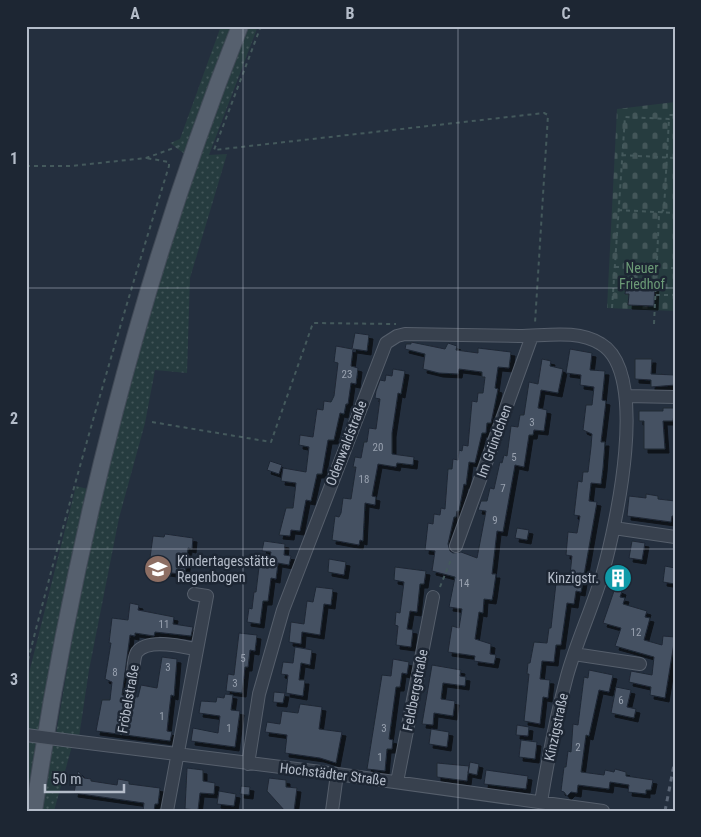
<svg xmlns="http://www.w3.org/2000/svg" width="701" height="837" viewBox="0 0 701 837" font-family="'Roboto Condensed',sans-serif">
<style>
.green{fill:url(#green-dots)}
.cemetery{fill:url(#cemetery-stones)}
.building{fill:#455162;stroke:#1f2835;filter:url(#shadow)}
.lines{fill:none;stroke-linecap:round;stroke-linejoin:round}
.minor-casing{stroke:#565f6c;stroke-width:14}
.major-casing{stroke:#414a57;stroke-width:18}
.path{stroke:#44595c;stroke-width:2;stroke-dasharray:4 4;stroke-linecap:butt}
.minor{stroke:#38414e;stroke-width:12}
.major{stroke:#56606e;stroke-width:16}
.rail{stroke:#5a6575;stroke-width:3;stroke-dasharray:5 5;stroke-linecap:butt}
.minor-bridge-casing{stroke:#565f6c;stroke-width:14;stroke-linecap:butt}
.minor-bridge{stroke:#38414e;stroke-width:12}
.grid{fill:none;stroke:#b4bcc9;stroke-width:1;stroke-opacity:0.55}
.labels{text-anchor:middle;stroke-width:5;stroke-linejoin:round;paint-order:stroke}
.number-label{font-size:11px;fill:#98a1af}
.park-label{font-size:14px;fill:#6b9a76;stroke:#1d2633}
.street-label{font-size:14px;fill:#b4bcc9;stroke:#1d2633}
.poi-label{font-size:14px;fill:#b4bcc9;stroke:#1d2633;text-anchor:start}
.neatline{fill:none;stroke:#b4bcc9;stroke-width:2}
.grid-label{font-size:16px;text-anchor:middle;font-weight:bold;fill:#b4bcc9}
</style>
<defs>
<pattern id="green-dots" width="8" height="8" patternUnits="userSpaceOnUse" patternTransform="scale(1.25)"><rect width="8" height="8" fill="#263c3f"/><path d="M2 2h.1M6 6h.1" fill="none" stroke="#435659" stroke-width="1.8" stroke-linecap="round"/></pattern>
<pattern id="cemetery-stones" width="16" height="16" patternUnits="userSpaceOnUse" patternTransform="scale(1.25)"><rect width="16" height="16" fill="#263c3f"/><path d="M2 7V4a2 2 0 0 1 4 0v3zM10 15v-3a2 2 0 0 1 4 0v3z" fill="#435659"/></pattern>
<filter id="shadow"><feDropShadow dx="4" dy="4" stdDeviation="0" flood-color="#0009"/></filter>
</defs>
<rect width="100%" height="100%" fill="#242f3e"/>
<!-- green -->
<path class="green" d="M221,26h12l-47,129 -16,-12 10,-4z
M245,26h13l-49,129 18,-1 -37,124 -3,95 -32,-3 -10,53 -26,95 -30,152 -10,67 -23,-3c13,-74 24,-149 41,-223 37,-165 92,-325 148,-485z
M76,486l12,3 -25,110 -23,133 -14,-1v-46z
M26,741l12,1 -12,69z
M52,744l20,2 -18,65h-12z"/>
<!-- cemetery -->
<path class="cemetery" d="M675,102v209l-68,-3 10,-199z"/>
<!-- building -->
<path class="building" d="M627,278l28,2 -1,26 -26,-1 1,-11h-4z
M355,333l14,2 -2,16 -14,-2 -2,17 7,2 -2,16 -5,-1 -3,21h-2l-2,10 -4,-1 -6,27h-6l-6,34h-5l-6,27 -5,-1 -6,31 -9,-1 -1,6 -11,-1 7,-27h7l3,-25 -15,-2 2,-13 23,4 3,-25 -10,-2 1,-10 13,2 4,-28 6,1 1,-9 7,1 3,-6 4,-33 -4,-1 2,-16 16,3z
M411,342l34,7 3,-6 9,3 -1,4 22,3v-5l33,4 -2,16 -11,-1 -3,21 3,1 -7,34h-4l-1,10h-4l-7,30 -6,-1 -3,23 -2,-1 -5,27h-2l-1,6h-2l-6,27 2,7 3,2 8,-1 16,6 9,-47 -8,-1 3,-9h6l3,-13 4,1 6,-27 2,1 2,-8 3,1 4,-30 7,1 2,-12h4l5,-33 9,2 4,-25 9,2 -1,5 13,3 -5,24 -17,-3 -3,18 9,2 -3,21 -10,-1 -1,5h-4l-5,32 -9,-2 -12,67 -6,-1 -5,43h4l-3,21 -1,5 -8,-1 -1,14 -4,-1 -4,27 16,5 -1,10 6,1 -2,9 -20,-3 1,-5 -27,-4 4,-26 7,2 3,-19 -13,-2 6,-30 -23,-6 3,-20 -10,-1 3,-27 5,1 1,-10 6,1 1,-7 4,1 3,-40h4l1,-10 5,1 1,-10 3,1 1,-6 5,1 4,-45 5,1 1,-9h5l2,-16h-3v-5l-23,-3 -1,5 -19,-1 -16,-4 2,-15 -20,-5 1,-5h5z
M570,349l22,4 -2,17 15,1 -3,29 4,1 -5,41h4l-2,26 -2,16 -10,-1 -2,18 8,1 -16,90 -5,-1 -2,13 -7,-1 -6,42h-5l-2,17 -12,-1 -2,18 10,1 -2,18 -5,-1 -3,27 -16,-3 5,-47h-2l1,-11h2l4,-21 13,1 2,-15h2l5,-45 13,1 3,-28 -6,-1 2,-23 9,1 3,-17 -6,-1 4,-34 4,1 1,-10h5l3,-25 1,-13 -9,-4 3,-25h6l2,-18 -14,-2 1,-10 -15,-2z
M635,359h17l-1,15 24,1v10l-24,2v-7l-16,-1z
M393,369l12,2 -4,23 -3,-1 -6,40v21l22,3 -1,8 -16,-2 -1,4 -18,-3 -6,32 4,1 -1,8 -10,-2 -2,38 -3,-1 -1,5 -27,-5 3,-24 4,1 2,-4 2,-15 8,1 5,-32h-3l2,-10 6,1 3,-16h3l2,-14 7,1 4,-30 -5,-1 1,-7 4,-11 5,1 1,-6 6,1z
M663,408h12l-2,13h-10l2,28h-21v-28h-5v-10h24z
M270,461l12,4 -3,9 -12,-4z
M646,494l12,2v3l17,2v15h-3l-1,6 -44,-6 2,-20 17,2z
M517,528l12,2 -2,10 -12,-2z
M165,534l28,4 -1,11 -4,-1 -3,27 -25,-4v-5l-11,-1 4,-29 11,1z
M264,541l21,3 -1,11 7,1 -2,9 -11,-2 -2,16 -5,-1 -3,23h-5l-3,23 -13,-2 2,-14 3,1 2,-17h2l3,-25 9,1 3,-16 -9,-1z
M632,541l13,2 -3,17 -13,-2z
M329,559l17,3 -2,13 -16,-3z
M665,566l10,2v16l-12,-2z
M395,567l31,4 -2,13h-4l-3,28 -7,-1 -3,18 6,1 -2,17 -15,-2 2,-19 -3,-1 1,-13 4,1 4,-31 -10,-2z
M316,587l17,2 -2,16 -7,-1 -4,31 -18,-3 -1,12 -12,-2 2,-20 13,2 3,-23 6,1z
M615,588l7,3 -2,6 5,1 -2,6 24,7 -2,6 5,1 -6,22 18,5 1,-9 12,1 -10,61 -15,-3 1,-8 -22,-5 2,-11 21,4 2,-18 -39,-11 6,-18 -18,-5z
M130,603l9,2 -1,5 36,7 -1,7 20,3 -2,9 -36,-4 -1,4 -19,-3v3l-5,-1 -8,60 16,2 3,-12 16,3 5,-31 15,2 -3,37 -3,-1 -2,17 -2,19 5,1 -2,9 -74,-10 6,-31h8l2,-18 -7,-3 6,-36h-2l3,-25 16,2z
M239,633l18,2 -2,16 -5,-1 -2,17h-3l-3,26 -16,-2 2,-17 6,1z
M295,647l17,3 -2,15 -9,-2 -2,17h6l-2,16 -17,-3 2,-18 -7,-1 2,-12 10,1z
M393,659l16,3 -2,12 -5,-1 -2,14h-4l-7,52 4,1 -1,9h-5l-2,22 -18,-2 15,-94 9,1z
M432,665l29,5 -1,6 6,1 -1,9 -22,-3 -2,16 14,2 -2,15 -19,-3 -1,12 -11,-1z
M589,670l24,5 -4,17 -10,-2 -10,46 -3,-1 -5,37 23,3 1,-5 9,2 1,-3 11,3v4l27,4 -2,10h-5v4l-18,-2 1,-7 -19,-3 -1,7 -31,-4 -1,8 -6,-1 -4,4 -3,-4 -3,-1 3,-24h2l2,-16 3,1 2,-28 5,1 6,-48 4,1z
M616,687l15,3 -4,17 9,2 -2,9 -23,-5z
M274,692l11,1 -2,10 -10,-1z
M225,694l8,1 -2,15 9,1 -5,36 -44,-6 2,-13 25,5 2,-17 -21,-3 2,-12 15,1 1,-5 7,1z
M300,704l22,3 -3,22 23,3 -6,31 -16,-5 -35,-5 2,-18 -22,-3 2,-10 13,2 2,-13 16,2z
M517,725l12,2 -1,9 -12,-1z
M431,729l18,3 -2,15 -18,-3z
M521,740l16,2 -2,17 -16,-2z
M470,762l9,2 -2,11 -9,-2z
M437,763l32,3 -2,15 -30,-4z
M187,768l16,2v11l12,2 -1,11 -14,-1 -2,17 -13,-1z
M486,770l42,6 -2,13 -42,-5z
M78,771l6,7 7,1v2l26,4 1,-6 11,2v3l31,4 -2,16h-3l-1,7h-11l1,-8 -70,-10z
M269,778l17,2v7l11,1 -3,23h-9l-18,-20z
M241,786l9,1 -1,8 -9,-1z
M219,791l17,3 -2,12 -17,-2z"/>
<g class="lines">
<!-- minor casing -->
<g class="minor-casing">
<path id="minor" d="M627,396l48,1
M614,528l61,9
M456,546l76,-210
M574,654l66,10
M133,671c1,-6 1,-15 4,-19 11,-14 44,-6 58,-3
M64,740l273,34 266,37
M248,764l11,-70 24,-84 103,-267 11,-7 8,-2c38,1 76,1 114,2 26,0 58,-7 82,8 49,29 15,181 2,228 -10,35 -26,68 -36,104 -11,41 -19,83 -26,126
M397,782l36,-185
M167,811l40,-215 -13,-2
M332,811l5,-37"/>
</g>
<!-- major casing -->
<g class="major-casing">
<path id="major" d="M34,811c39,-266 107,-535 206,-785"/>
</g>
<!-- path -->
<path class="path" d="M261,26l-47,124 330,-37 4,2 -13,208
M622,155l53,3
M26,166h45l75,-8 36,-13
M618,210l57,3
M615,267l60,1
M656,295h19
M612,308l13,-191 44,2v-4h6
M654,324l5,-108 5,-7 5,-90
M152,422l119,20 42,-119 83,1
M440,587l12,-30
M26,668c43,-169 91,-335 143,-502v-4l-23,-4
M121,735l8,-55"/>
<!-- minor -->
<use href="#minor" class="minor"/>
<!-- major -->
<use href="#major" class="major"/>
<!-- rail -->
<path class="rail" d="M665,811l10,-51"/>
<!-- minor-bridge casing -->
<g class="minor-bridge-casing">
<path id="minor-bridge" d="M26,735l38,5"/>
</g>
<!-- minor-bridge -->
<use href="#minor-bridge" class="minor-bridge"/>
</g>
<!-- grid -->
<path class="grid" d="M243,26v785M458,26v785M26,288h649M26,549h649"/>
<!-- icons -->
<defs>
<g id="school-disc" transform="scale(1.4375)"><circle r="9.5" fill="#8d6e63" stroke="#1d2633"/><path d="M0-5L7-2L0 1L-7-2ZM-4 1L0 2.5L4 1V4Q0 6-4 4Z" fill="#fff"/></g>
<g id="building-disc" transform="scale(1.4375)"><circle r="9.5" fill="#0f9aa8" stroke="#1d2633"/><path d="M-4-6H4V6H1V3H-1V6H-4ZM-2.5-4.3h1.7v1.8h-1.7ZM.8-4.3h1.7v1.8H.8ZM-2.5-1h1.7V.8h-1.7ZM.8-1h1.7V.8H.8Z" fill="#fff"/></g>
</defs>
<g fill-rule="evenodd">
<use href="#school-disc" x="158" y="569"/>
<use href="#building-disc" x="618" y="578"/>
</g>
<g class="labels">
<!-- number labels -->
<g class="number-label">
<text x="347" y="378">23</text>
<text x="532" y="426">3</text>
<text x="378" y="451">20</text>
<text x="514" y="461">5</text>
<text x="364" y="483">18</text>
<text x="503" y="492">7</text>
<text x="495" y="524">9</text>
<text x="464" y="587">14</text>
<text x="164" y="628">11</text>
<text x="636" y="636">12</text>
<text x="243" y="662">5</text>
<text x="168" y="671">3</text>
<text x="115" y="676">8</text>
<text x="235" y="687">3</text>
<text x="621" y="704">6</text>
<text x="162" y="720">1</text>
<text x="229" y="732">1</text>
<text x="384" y="732">3</text>
<text x="578" y="751">2</text>
<text x="380" y="761">1</text>
</g>
<!-- park labels -->
<g class="park-label">
<text x="642" y="273">Neuer<tspan x="642" dy="16">Friedhof</tspan></text>
</g>
<!-- street labels -->
<g class="street-label">
<text transform="translate(494 441) rotate(-70)" y="5">Im Gründchen</text>
<text transform="translate(346 443) rotate(-69)" y="5">Odenwaldstraße</text>
<text transform="translate(415 690) rotate(-79)" y="5">Feldbergstraße</text>
<text transform="translate(128 699) rotate(-80)" y="5">Fröbelstraße</text>
<text transform="translate(556 727) rotate(-78)" y="5">Kinzigstraße</text>
<text transform="translate(333 774) rotate(7)" y="5">Hochstädter Straße</text>
</g>
<!-- poi labels -->
<g class="poi-label">
<text x="177" y="566">Kindertagesstätte<tspan x="177" dy="16">Regenbogen</tspan></text>
<text x="599" y="583" text-anchor="end">Kinzigstr.</text>
</g>
</g>
<!-- border -->
<rect width="701" height="837" fill="none" stroke="#1d2633" stroke-width="55"/>
<!-- scale -->
<path d="M45 784v8h79v-8" fill="none" stroke="#b4bcc9" stroke-width="2.5"/>
<text x="52" y="784" font-size="15" fill="#b4bcc9" stroke="#1d2633" stroke-width="4" paint-order="stroke">50 m</text>
<rect x="28" y="28" width="646" height="782" class="neatline"/>
<g class="grid-label">
<text x="135" y="19">A</text>
<text x="350" y="19">B</text>
<text x="566" y="19">C</text>
<text x="14" y="164">1</text>
<text x="14" y="424">2</text>
<text x="14" y="685">3</text>
</g>
</svg>
